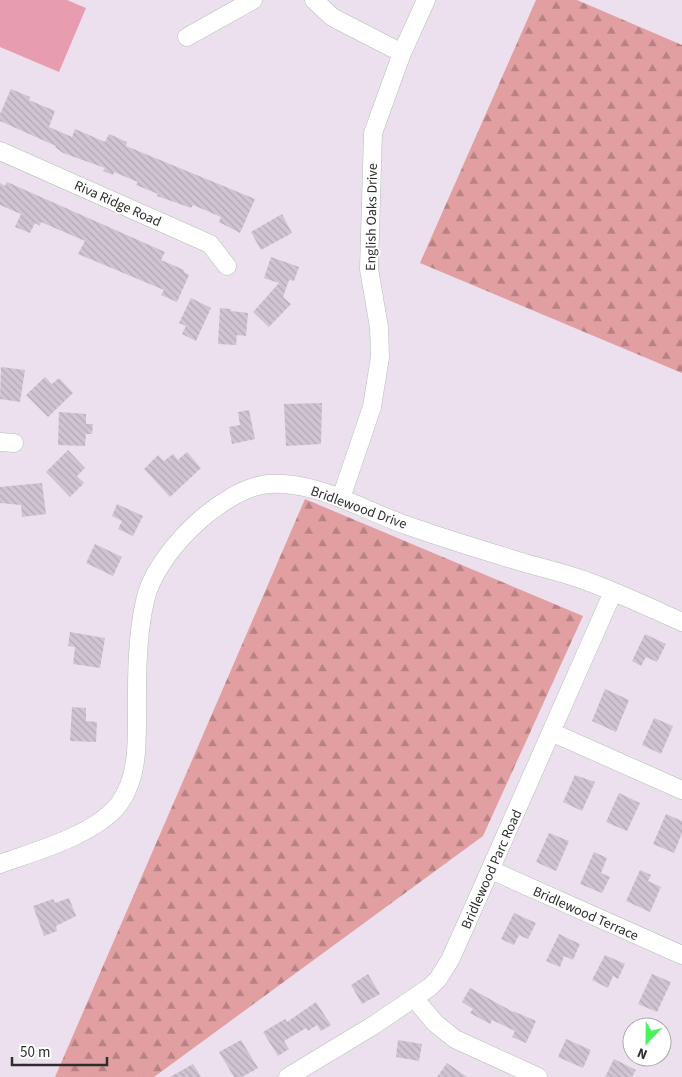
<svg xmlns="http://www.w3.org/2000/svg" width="682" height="1077" viewBox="0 0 682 1077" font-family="'Source Sans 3',sans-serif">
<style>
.forest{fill:url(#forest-firs)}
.pitch{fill:#e89cb0}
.building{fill:url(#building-back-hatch)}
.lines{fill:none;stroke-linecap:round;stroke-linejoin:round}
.minor-casing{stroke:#b3c0b5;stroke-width:19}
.minor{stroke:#fff;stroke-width:18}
.labels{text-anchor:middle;stroke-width:4;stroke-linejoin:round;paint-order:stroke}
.street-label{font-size:14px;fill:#2d2d2d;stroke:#fff}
</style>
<defs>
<pattern id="forest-firs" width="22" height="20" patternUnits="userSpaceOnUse" patternTransform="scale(1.25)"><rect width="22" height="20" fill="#e29fa1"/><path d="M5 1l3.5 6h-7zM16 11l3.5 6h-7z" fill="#b88284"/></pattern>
<pattern id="building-back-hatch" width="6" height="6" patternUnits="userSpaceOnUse" patternTransform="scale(1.25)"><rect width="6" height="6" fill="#d0c4d1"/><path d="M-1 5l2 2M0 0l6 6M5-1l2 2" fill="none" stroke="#b3a9b4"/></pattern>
</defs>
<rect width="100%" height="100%" fill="#ece0ee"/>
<!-- forest -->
<path class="forest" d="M536,0h41l105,45v328l-262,-110z
M305,499l278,117 -100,220 -329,241h-99z"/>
<!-- pitch -->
<path class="pitch" d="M0,0h67l19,8 -27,64 -59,-25z"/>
<!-- building -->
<path class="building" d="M11,89l19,8 -1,3 26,11 -6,16 23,10 3,-8 30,13 4,-8 18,8 -1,4 129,53 -15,34 -21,-11 2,-5 -28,-12 -2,3 -34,-12 1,-2 -22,-9 2,-3 -24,-10 -1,3 -10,-4 2,-3 -42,-15 -8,-6 1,-1 -56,-25v-7z
M7,182l158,70 -4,8 23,10v2l5,3 -12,27 -16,-7 3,-5 -86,-36 7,-13 -44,-19 -1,4 -5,-3 -5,10 -15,-6 6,-13 -21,-9v-22l5,3z
M282,214l10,19 -31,17 -10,-18z
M271,257l28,10 -5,14 -5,-1 -6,17 8,7 -22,23 -16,-15 26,-29 -15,-5z
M191,298l20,10 -15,33 -14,-7 4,-8 -7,-3z
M220,308l11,1v2l17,2 -2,23 -9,-1 -1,10 -18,-1z
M1,367l24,3 -5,32 -20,-3z
M45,377l7,7 7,-6 14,15 -25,24 -22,-22z
M322,403l-1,41 -35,2 -2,-42z
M249,410l6,29 -23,5 -3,-17 11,-2 -2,-13z
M59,412l27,2v10h7l-1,10h-6l-1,12 -27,-1z
M68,450l17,18 -8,8 7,7 -14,14 -24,-25z
M187,452l14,16 -31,29 -26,-28 14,-14 6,6 9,-7 5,6z
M42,483l4,31 -24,3 -1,-12 -21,-2v-16z
M117,504l26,12 -10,20 -15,-7 4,-8 -10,-5z
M95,544l27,13 -9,19 -27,-13z
M70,632l35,6 -5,30 -27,-4 2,-17 -7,-1z
M645,634l21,10 -9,18 -11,-5 -5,9 -9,-5z
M605,689l24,11 -13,32 -24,-11z
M72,707l14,1v13l11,1 -1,20 -26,-1z
M654,718l19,8 -12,28 -19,-9z
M575,775l20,7 -13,29 -19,-9z
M619,793l21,10 -13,28 -21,-9z
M666,814l16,7v12l-8,20 -21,-9z
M549,833l20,8 -13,30 -20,-9z
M594,852l13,6 -6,15 9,4 -8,16 -22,-9z
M640,870l11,5 -3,6 13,6 -11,25 -24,-11z
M69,898l7,18 -20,10 1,5 -13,5 -11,-30 20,-7 2,4z
M514,913l22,10 -8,16 -9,-4 -5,10 -13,-6z
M559,934l21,10 -7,16 -9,-4 -4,11 -14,-6z
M605,955l20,9 -7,15 -5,-3 -5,12 -16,-8z
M368,974l12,20 -18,10 -11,-19z
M652,974l19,8 -14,30 -19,-8z
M470,988l43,24v-1l23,10 -10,22 -14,-6 3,-6 -23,-11 -2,4 -20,-11 3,-4 -11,-7z
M316,1002l15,23 -10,6 -4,-6 -9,6 -2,-3 -22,13 5,8 -11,7 -15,-24 22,-13 2,3z
M566,1039l25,11 -8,18 -25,-11z
M241,1040l17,28 -16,9h-8l-15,-25z
M398,1040l24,4 -3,17 -23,-4z
M614,1059l22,11 -4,7h-27z
M447,1063l20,14h-30z
M193,1064l8,13h-31z"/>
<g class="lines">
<!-- minor casing -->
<g class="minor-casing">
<path id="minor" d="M314,0l18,17 70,36
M187,37l66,-37
M0,151l210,93 17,22
M0,442l14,1
M341,498l31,-91 8,-50 -1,-30 -10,-58 4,-136 29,-80 24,-53
M551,732l131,58
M0,864c36,-13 95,-29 119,-60 23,-31 17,-76 18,-112 0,-30 1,-61 8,-91 9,-46 76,-112 123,-117 47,-4 95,26 138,41 39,14 79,26 119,38 21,6 43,11 64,19 32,12 62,26 93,40
M491,870l191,85
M414,998l21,25 20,16 83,38
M288,1077l86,-52 56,-38 8,-8 12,-19 14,-31 149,-337"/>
</g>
<!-- minor -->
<use href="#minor" class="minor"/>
</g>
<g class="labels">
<!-- street labels -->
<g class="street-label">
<text transform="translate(118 203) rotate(24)" y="5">Riva Ridge Road</text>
<text transform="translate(371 217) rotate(-89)" y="5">English Oaks Drive</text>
<text transform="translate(359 507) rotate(20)" y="5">Bridlewood Drive</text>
<text transform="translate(491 869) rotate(-66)" y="5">Bridlewood Parc Road</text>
<text transform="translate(586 913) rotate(24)" y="5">Bridlewood Terrace</text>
</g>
</g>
<!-- north arrow -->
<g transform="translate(647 1042) rotate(202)"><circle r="24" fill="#ffffff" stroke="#ababab"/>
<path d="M0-4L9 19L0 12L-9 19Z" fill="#48f35d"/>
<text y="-8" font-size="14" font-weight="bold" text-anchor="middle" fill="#2d2d2d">N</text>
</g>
<!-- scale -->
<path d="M12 1057v8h95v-8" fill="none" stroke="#2d2d2d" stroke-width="2.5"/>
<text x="20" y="1057" font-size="15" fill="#2d2d2d" stroke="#ffffff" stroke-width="4" paint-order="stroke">50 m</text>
</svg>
